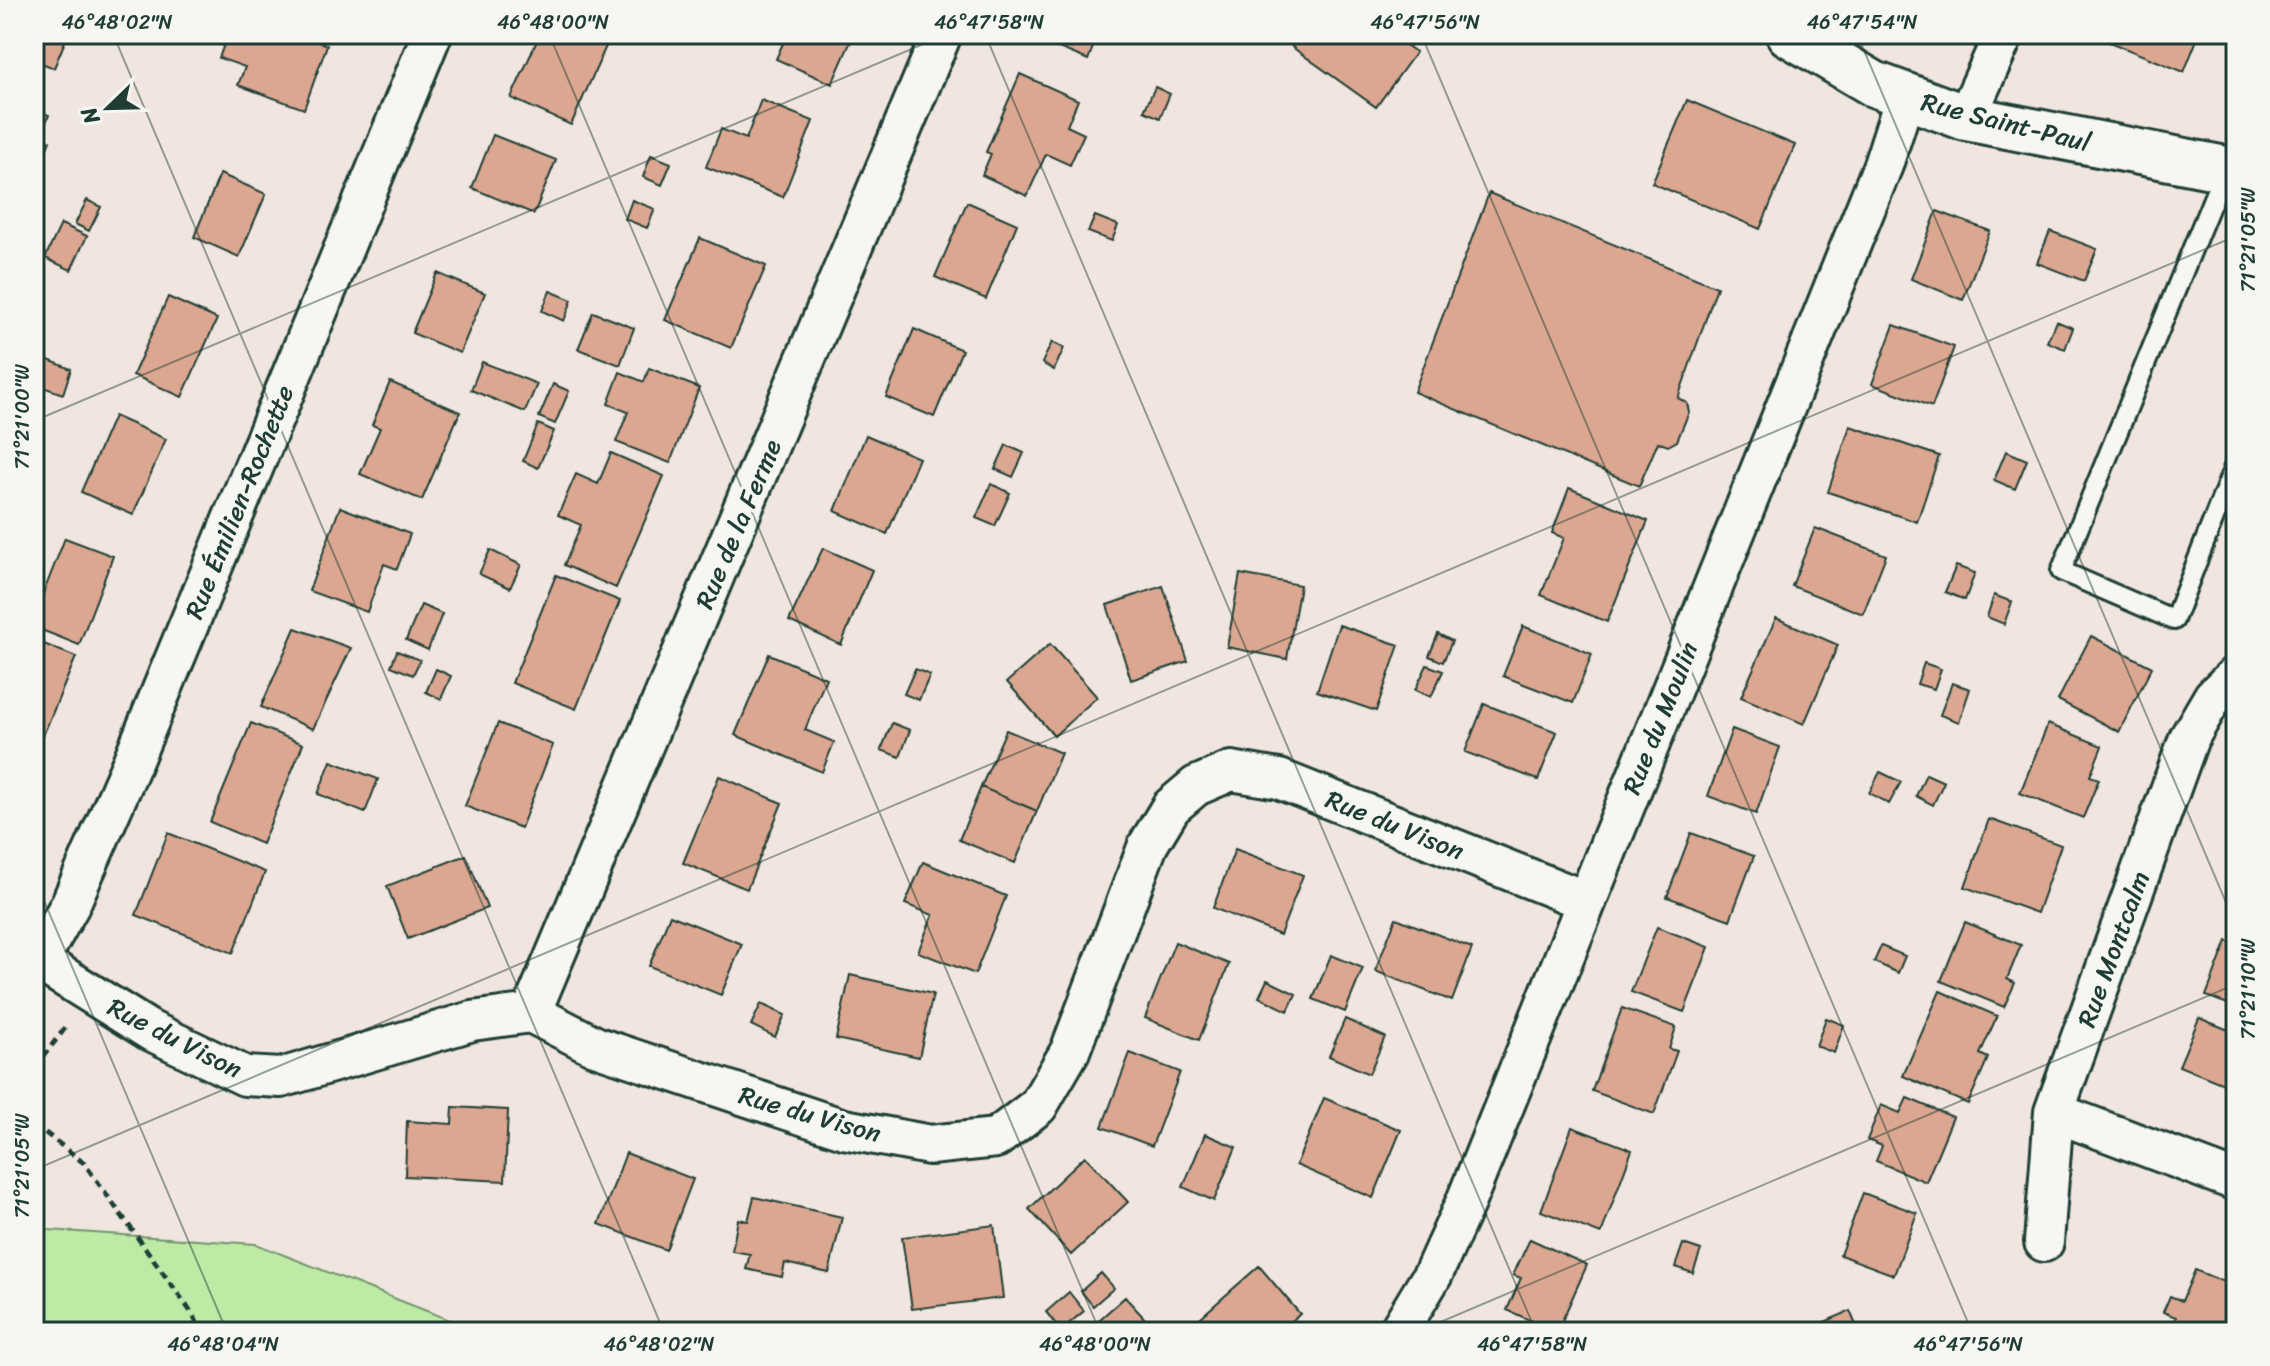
<svg xmlns="http://www.w3.org/2000/svg" width="2270" height="1366" viewBox="0 0 2270 1366" font-family="Sriracha,sans-serif">
<style>
.green{fill:#bfeaa6;stroke:#6f946d;stroke-width:2}
.building{fill:#dca791;stroke:#1f3d34;stroke-width:2}
.lines{fill:none;stroke-linecap:round;stroke-linejoin:round}
.service-casing{stroke:#1f3d34;stroke-width:24}
.minor-casing{stroke:#1f3d34;stroke-width:44}
.tertiary-casing{stroke:#1f3d34;stroke-width:50}
.path{stroke:#1f3d34;stroke-width:5;stroke-dasharray:8 6;stroke-linecap:butt}
.service{stroke:#f6f6f2;stroke-width:18}
.minor{stroke:#f6f6f2;stroke-width:38}
.tertiary{stroke:#f6f6f2;stroke-width:44}
.ticks{fill:none;stroke:#1f3d34;stroke-width:2;stroke-opacity:0.45}
.labels{text-anchor:middle;stroke-width:7;stroke-linejoin:round;paint-order:stroke}
.street-label{font-size:26px;fill:#1f3d34;stroke:#f6f6f2}
.neatline{fill:none;stroke:#1f3d34;stroke-width:3}
.ticks-label{font-size:20px;text-anchor:middle;fill:#1f3d34}
</style>
<rect width="100%" height="100%" fill="#f1e6df"/>
<filter id="ink" filterUnits="userSpaceOnUse"><feTurbulence type="fractalNoise" baseFrequency=".0125" numOctaves="2"/><feDisplacementMap in="SourceGraphic" scale="16" xChannelSelector="R" yChannelSelector="G"/><feConvolveMatrix kernelMatrix="1 2 1 2 8 2 1 2 1" color-interpolation-filters="sRGB"/></filter>
<g filter="url(#ink)">
<!-- green -->
<path class="green" d="M34,1229l222,15 224,88h-446z"/>
<!-- building -->
<path class="building" d="M34,34h34l-14,34 -20,-8z
M228,34h67l32,11 -23,64 -66,-24 7,-18 -26,-9z
M540,34h45l22,10 -36,81 -60,-27z
M787,34h67l-22,50 -56,-25z
M1036,34h62l-10,26 -54,-22z
M1301,34h89l26,18 -40,55 -84,-60z
M2106,34h85l7,3 -14,35 -80,-32z
M1020,74l58,26 -11,26 17,8 -14,31 -24,-11 -19,42 -45,-21 9,-21 -5,-2z
M1155,87l15,7 -10,24 -16,-7z
M761,100l52,21 -30,76 -77,-30 15,-38 25,10z
M1687,100l108,45 -35,84 -108,-46z
M34,109l15,6 -9,22 10,4 -16,39z
M493,135l63,25 -22,54 -62,-26z
M651,155l20,8 -9,22 -19,-8z
M220,174l46,20 -27,63 -45,-20z
M1489,193l228,94 -39,111 9,5 2,9 -12,29 -9,5 -10,-4 -19,44 -225,-94z
M87,200l14,7 -12,24 -14,-7z
M632,200l23,9 -8,19 -22,-9z
M967,202l50,22 -31,75 -51,-22z
M1937,211l53,20 -27,69 -52,-21z
M1095,216l23,9 -6,16 -24,-9z
M61,224l26,12 -16,34 -26,-12z
M2050,231l47,18 -13,32 -47,-18z
M700,238l66,28 -35,82 -66,-28z
M437,273l48,20 -25,60 -48,-20z
M550,291l22,9 -8,21 -22,-10z
M168,297l49,22 -35,78 -49,-22z
M593,312l41,16 -14,37 -42,-16z
M2056,321l17,7 -8,21 -18,-7z
M1894,325l60,22 -22,60 -60,-23z
M914,329l48,21 -28,67 -48,-20z
M1052,342l12,6 -10,22 -12,-7z
M46,359l25,10 -8,25 -26,-9z
M482,362l55,22 -12,28 -54,-22z
M649,368l50,20 -29,75 -54,-21 12,-30 -20,-8 12,-32 24,10z
M390,382l70,30 -38,88 -62,-26 20,-46 -8,-3z
M553,384l16,7 -14,33 -16,-7z
M114,416l52,23 -33,76 -52,-23z
M538,424l16,7 -16,37 -15,-7z
M1850,426l89,30 -22,66 -89,-30z
M866,435l53,23 -32,76 -52,-23z
M1006,445l18,8 -11,24 -18,-8z
M2006,451l21,9 -12,29 -21,-9z
M611,453l53,23 -48,112 -52,-23 17,-40 -23,-10 18,-41 22,10z
M991,484l19,9 -15,33 -19,-8z
M1569,488l79,33 -41,101 -66,-27 23,-57 -12,-5z
M340,507l70,27 -13,35 -13,-5 -17,48 -58,-21z
M1815,528l71,27 -23,59 -71,-28z
M65,538l48,18 -34,89 -45,-18v-10z
M823,548l49,22 -31,75 -52,-24z
M490,550l31,15 -11,23 -31,-14z
M1956,566l19,7 -10,27 -20,-8z
M1240,574l60,11 -13,74 -60,-12z
M556,575l64,26 -44,108 -64,-26z
M1163,586l25,75 -57,19 -24,-75z
M1994,595l18,7 -8,22 -17,-7z
M421,605l21,9 -14,36 -22,-10z
M1776,618l62,27 -34,79 -63,-27z
M1339,625l60,20 -23,66 -59,-20z
M1523,626l69,28 -19,49 -70,-27z
M295,628l56,20 -38,81 -52,-22z
M1438,634l14,7 -9,21 -14,-6z
M2091,636l61,31 -33,65 -61,-32z
M34,640l42,17 -36,86 -6,-2z
M1050,644l47,53 -43,39 -47,-54z
M397,651l23,9 -7,15 -22,-9z
M769,654l57,24 -21,52 29,12 -12,30 -87,-37z
M1924,663l17,6 -7,20 -17,-5z
M1427,665l16,6 -12,26 -16,-7z
M436,669l15,7 -10,23 -15,-7z
M915,669l15,6 -11,25 -15,-6z
M1952,683l18,6 -11,33 -19,-7z
M1484,704l73,28 -19,48 -73,-28z
M251,723l52,21 -41,100 -52,-22z
M498,723l55,22 -32,83 -56,-22z
M892,723l18,7 -10,27 -19,-7z
M2048,724l54,22 -12,30 9,3 -16,39 -63,-25z
M1732,729l48,18 -24,67 -48,-18z
M1006,730l55,23 -24,58 -56,-24z
M331,761l47,18 -13,34 -47,-19z
M1880,772l21,10 -12,22 -20,-11z
M1926,774l18,8 -11,23 -17,-9z
M719,776l63,27 -35,86 -64,-26z
M981,787l56,24 -22,52 -56,-23z
M1989,819l72,26 -24,68 -72,-26z
M168,833l97,39 -32,81 -97,-38z
M1691,833l63,23 -24,64 -63,-23z
M1235,849l68,26 -23,60 -67,-27z
M466,855l21,53 -79,31 -21,-53z
M923,862l83,34 -31,78 -57,-22 15,-37 -28,-11z
M670,915l72,29 -21,51 -72,-29z
M1396,918l76,30 -20,53 -77,-30z
M1965,922l56,23 -14,34 8,4 -11,24 -63,-26z
M1657,927l52,20 -25,65 -53,-20z
M2227,941l9,4v62l-30,-11z
M1175,942l54,22 -30,76 -54,-22z
M1881,946l24,10 -7,17 -24,-11z
M1331,955l32,13 -18,44 -32,-13z
M850,975l83,19 -14,63 -83,-18z
M1267,980l29,14 -8,17 -29,-14z
M1940,991l57,25 -17,38 8,4 -20,46 -65,-28z
M761,1004l24,11 -10,22 -24,-12z
M1622,1008l54,19 -7,22 8,2 -23,63 -62,-23z
M1826,1018l18,7 -10,28 -18,-7z
M2199,1018l37,15v56l-57,-23z
M1345,1019l40,18 -16,37 -40,-18z
M1130,1053l50,19 -28,74 -50,-19z
M1324,1098l77,32 -28,68 -77,-33z
M1907,1098l46,19 -27,65 -50,-21 6,-15 -15,-6 14,-35 19,8z
M453,1107l55,3 -3,71 -100,-5 2,-55 45,3z
M1572,1127l60,23 -31,84 -60,-23z
M1205,1134l31,13 -22,54 -31,-14z
M626,1153l67,26 -27,71 -67,-26z
M1085,1156l43,46 -57,53 -42,-46z
M1863,1193l54,20 -23,62 -54,-20z
M754,1197l88,20 -13,56 -44,-10 -3,14 -36,-8 4,-15 -18,-3 6,-32 10,2z
M994,1225l9,73 -91,11 -10,-72z
M1530,1239l57,26 -30,67 -50,-22 14,-32 -8,-3z
M1683,1244l18,6 -8,23 -18,-6z
M1259,1266l41,48 -21,18h-95z
M2195,1270l41,17v25l-8,20h-58l6,-15 -13,-5 7,-16 12,5z
M1101,1273l13,15 -21,18 -12,-15z
M1069,1292l15,19 -23,19 -15,-18z
M1125,1297l32,35h-61l-5,-5z
M1850,1311l9,21h-58z"/>
<g class="lines">
<!-- service casing -->
<g class="service-casing">
<path id="service" d="M2225,169l-164,402 113,49 62,-158"/>
</g>
<!-- minor casing -->
<g class="minor-casing">
<path id="minor" d="M1966,118l38,-84
M34,958l115,72 96,46 36,2 191,-57 59,-8 64,33 249,83 86,16 66,-7 42,-32 32,-55 78,-206 23,-38 25,-21 35,-15 48,8 307,122
M39,960l31,-55 61,-140 301,-731
M531,1013l411,-979
M2054,1112l182,69
M2044,1242l10,-130 135,-374 24,-41 23,-22
M1398,1332l35,-58 33,-73 417,-1036 22,-68"/>
</g>
<!-- tertiary casing -->
<g class="tertiary-casing">
<path id="tertiary" d="M1789,34l85,50 92,34 270,53"/>
</g>
<!-- path -->
<path class="path" d="M34,1068l32,-41
M34,1124l50,39 110,153 7,16"/>
<!-- service -->
<use href="#service" class="service"/>
<!-- minor -->
<use href="#minor" class="minor"/>
<!-- tertiary -->
<use href="#tertiary" class="tertiary"/>
</g>
</g>
<!-- ticks -->
<path class="ticks" d="M113,34l551,1298M549,34l551,1298M985,34l551,1298M1421,34l551,1298M1857,34l379,892M34,421l913,-387M34,877l193,455M34,1170l2202,-934M1417,1332l819,-348"/>
<g class="labels">
<!-- street labels -->
<g class="street-label">
<text transform="translate(2006 122) rotate(14)" y="9">Rue Saint-Paul</text>
<text transform="translate(239 502) rotate(-68)" y="9">Rue Émilien-Rochette</text>
<text transform="translate(738 524) rotate(-67)" y="9">Rue de la Ferme</text>
<text transform="translate(1660 718) rotate(-68)" y="9">Rue du Moulin</text>
<text transform="translate(1395 825) rotate(22)" y="9">Rue du Vison</text>
<text transform="translate(2113 949) rotate(-70)" y="9">Rue Montcalm</text>
<text transform="translate(175 1038) rotate(27)" y="9">Rue du Vison</text>
<text transform="translate(810 1114) rotate(16)" y="9">Rue du Vison</text>
</g>
</g>
<!-- margin -->
<rect width="2270" height="1366" fill="none" stroke="#f6f6f2" stroke-width="88"/>
<!-- north arrow -->
<g transform="translate(108 108) rotate(247)" stroke="#f6f6f2" stroke-width="6" paint-order="stroke">
<path d="M0-6L14 30L0 20L-14 30Z" fill="#1f3d34"/>
<text y="-12" font-size="22" font-weight="bold" text-anchor="middle" fill="#1f3d34">N</text>
</g>
<rect x="44" y="44" width="2182" height="1278" class="neatline"/>
<g class="ticks-label">
<text x="117" y="29">46°48'02"N</text>
<text x="553" y="29">46°48'00"N</text>
<text x="989" y="29">46°47'58"N</text>
<text x="1425" y="29">46°47'56"N</text>
<text x="1862" y="29">46°47'54"N</text>
<text transform="translate(2248 240) rotate(-90)" y="7">71°21'05"W</text>
<text transform="translate(22 417) rotate(-90)" y="7">71°21'00"W</text>
<text transform="translate(2248 989) rotate(-90)" y="7">71°21'10"W</text>
<text transform="translate(22 1166) rotate(-90)" y="7">71°21'05"W</text>
<text x="223" y="1351">46°48'04"N</text>
<text x="659" y="1351">46°48'02"N</text>
<text x="1095" y="1351">46°48'00"N</text>
<text x="1532" y="1351">46°47'58"N</text>
<text x="1968" y="1351">46°47'56"N</text>
</g>
</svg>
